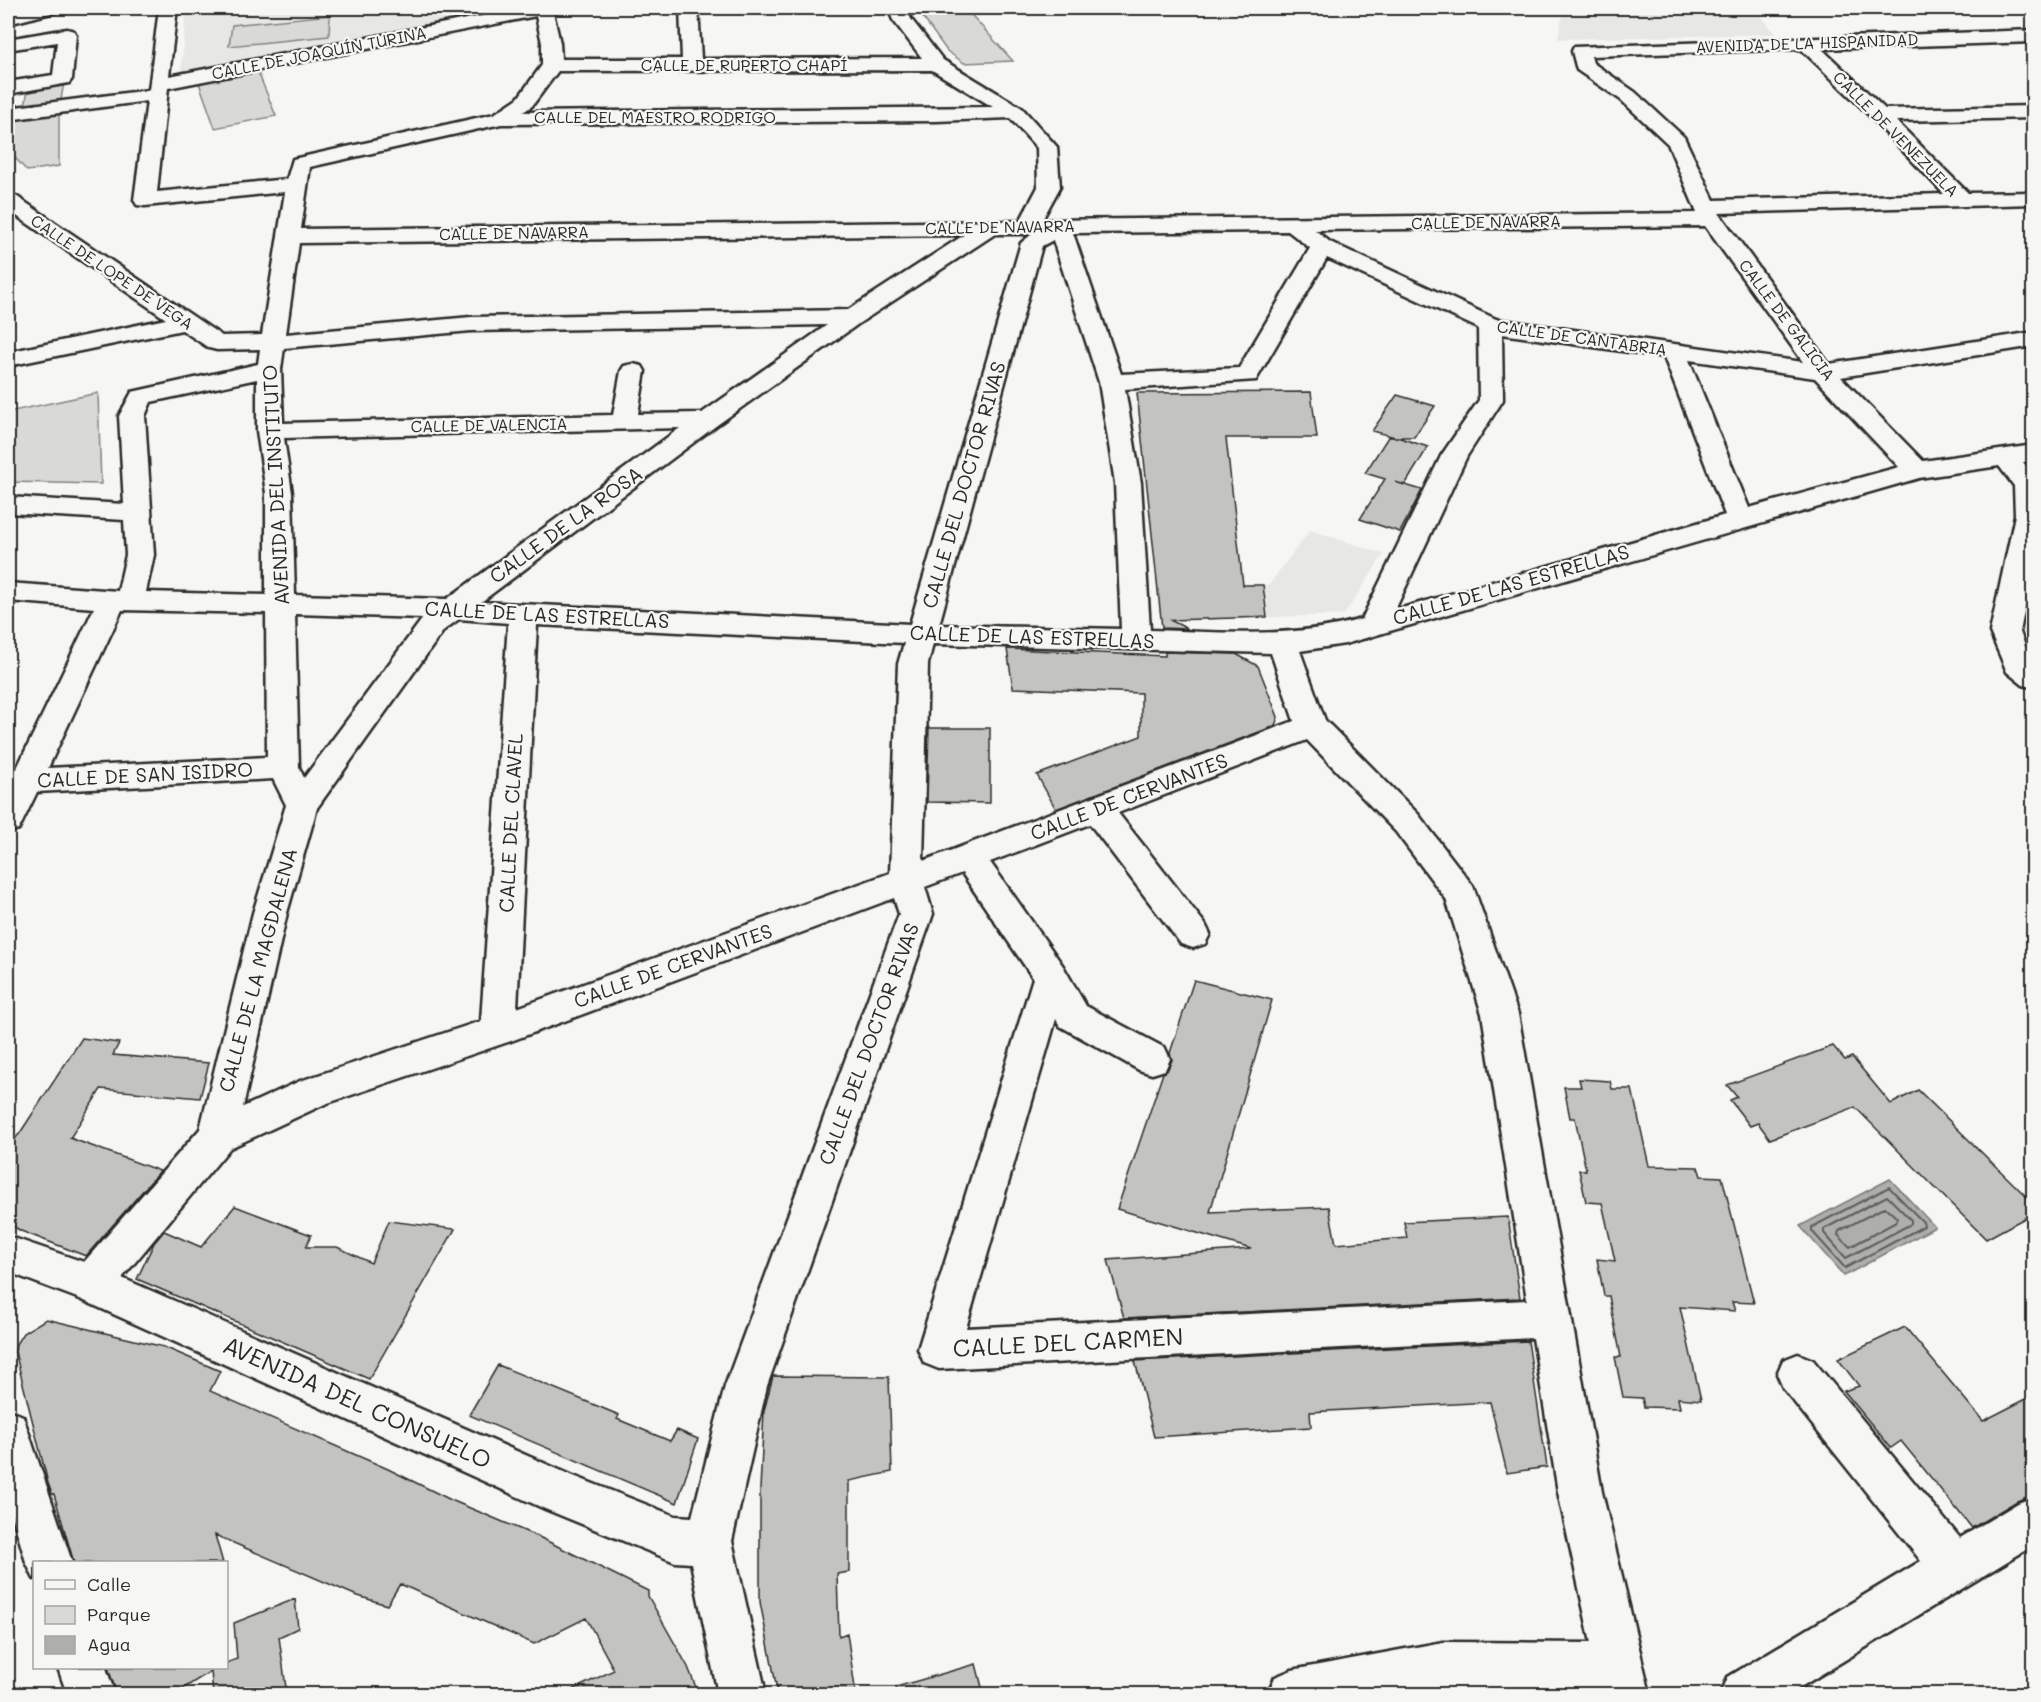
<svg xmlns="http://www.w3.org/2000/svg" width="2041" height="1702" viewBox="0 0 2041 1702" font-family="Mali,sans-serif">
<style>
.built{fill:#e7e7e3}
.green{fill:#d9d9d5;stroke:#828280;stroke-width:1.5}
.water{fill:#aeaeab;stroke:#7a7a78;stroke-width:1.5}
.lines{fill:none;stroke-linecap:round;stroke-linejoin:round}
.shore{stroke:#5f5f5e;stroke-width:2}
.building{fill:#c3c3c0;stroke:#2b2b2b;stroke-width:1.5}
.minor-casing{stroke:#2b2b2b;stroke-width:5}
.minor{fill:#f6f6f2;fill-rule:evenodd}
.labels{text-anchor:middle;stroke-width:4.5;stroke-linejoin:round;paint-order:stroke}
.far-street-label{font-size:16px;fill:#2b2b2b;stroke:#f6f6f2}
.street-label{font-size:20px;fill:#2b2b2b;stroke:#f6f6f2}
.near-street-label{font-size:24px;fill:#2b2b2b;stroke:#f6f6f2}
</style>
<rect width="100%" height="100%" fill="#f6f6f2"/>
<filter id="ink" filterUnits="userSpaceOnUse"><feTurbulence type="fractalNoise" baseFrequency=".0167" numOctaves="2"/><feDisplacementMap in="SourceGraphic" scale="12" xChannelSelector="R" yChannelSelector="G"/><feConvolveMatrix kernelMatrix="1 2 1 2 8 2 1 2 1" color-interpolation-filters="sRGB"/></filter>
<g filter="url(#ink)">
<!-- built -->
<path class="built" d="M186,8h259l1,15 -265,53z
M1564,8h190l22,26 -218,5z
M1228,454l16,131h25l41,-55 74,24 -40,61 -183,5z"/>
<!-- green -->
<path class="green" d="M916,8h49l48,53 -49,2 -17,-12z
M330,15l-1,21 -100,10 3,-21z
M258,72l18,44 -61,12 -16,-45z
M64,82l-5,29v55l-32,5 -19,-21v-32l16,-4 4,-26z
M98,393l3,91 -93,-2v-70z"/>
<!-- water -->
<path class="water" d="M1890,1179l45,48 -91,49 -44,-50z"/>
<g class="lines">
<!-- shore -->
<path class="shore" d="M1889,1187l34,35 1,4 -79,42 -33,-37v-4z
M1887,1196l24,24v4l-65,34 -22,-25v-4z
M1885,1207l12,11 -1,4 -46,25 -12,-12 1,-4z"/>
</g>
<!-- building -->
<path class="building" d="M1311,392l6,46h-91l17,147h20l4,32 -97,3 18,9 -26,-1 -25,-235z
M1397,395l38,11 -21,31h-19l-23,-6z
M1388,437h9l31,10 -23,38 -10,-3 27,8 -22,42 -40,-13 25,-40 -20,-6z
M1007,649l158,7v-4l71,2 22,12 20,51 -3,9 -219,83 -19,-34 104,-39v-43l-128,-5z
M929,728h61v75l-63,-1z
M1194,980l78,20 -62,212 119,-5 7,37 71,-6 -3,-16 104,-5 12,81 -396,20 -16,-58 143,-11 -134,-40 46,-136 4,-2 5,-11 -2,-7z
M82,1038l37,5 -6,12 96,8 -9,35 -99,-9 -31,49 90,33 -74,85 -65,-25 -13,-8v-76l12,-14z
M1833,1046l12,14 7,-3 39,47 27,-14 116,114v9l-48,26 -131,-132 -85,32 -12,-16 -8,3 -20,-26 7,-3 -10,-12z
M1579,1079l31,2 2,8h20l17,77 49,1 3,9 21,1 32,126 -22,-1 3,9 -55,-4 21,93 -23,-2 2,10 -36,-1 -2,-9 -19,-1 -8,-40h6l-12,-61h-5l-7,-37 18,2 -13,-58 -16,-1 -7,-32h7l-11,-52h-5l-6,-31h17z
M235,1206l76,29 -5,12h31l34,16 18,-42 66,8 -86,150 -232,-100 17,-36 10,-12 37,16z
M46,1319l118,28 56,24 -10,20 178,78 63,31 90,38 107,53v5l40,71 11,28h-137l52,-25 -28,-52 -52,26 -134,-60 -13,21 -32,-10 -140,-60 8,28h-149l-20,-69h-2l-4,-11 -33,-131 1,-8 7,-11z
M1905,1327l78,94 51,-26v99l-17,7 -45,27 -71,-87 -10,7 -47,-57 15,-5 -21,-27z
M1528,1341l19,126 -40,6 -17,-71 -180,10 1,15 -157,10 -19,-76z
M498,1365l121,50 -2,4 53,22 7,-11 21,9 -21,64 -208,-88z
M773,1376l116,1 3,95 -43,9v91l-12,2 2,62 8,-3 9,62h-78l-18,-93v-113l4,-78z
M295,1599l3,29 -19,9 8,58h-74l-2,-24 -38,24h-56l-9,-27h118v-5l11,-4 -3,-36z
M976,1664l8,31h-87l-1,-8z"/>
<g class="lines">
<!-- minor casing -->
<g class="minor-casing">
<path id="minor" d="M30,8h28l-3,4 -47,12v-10z
M159,8h18l-8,68 354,-68h34l-4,4 7,31 1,16h121l-2,-51h18l3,51 221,-1 -29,-38 -5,-12h18l5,11 32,41 79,48 35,39 3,40 -18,33 655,-7 -29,-69 -47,-44 -44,-30 -5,-19 2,-4 460,-17v12l-212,7 63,60 149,-3v12l-138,3 72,72 66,-1v12l-315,9 110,151 205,-32v14l-193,31 82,84 111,-16v16l-11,1 11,14v85l-14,71 10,28 4,2v26l-11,-3 -16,-13 -17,-40 25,-117 -1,-29 -15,-20 -80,12 -574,166 -45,7 25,69 93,94 55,72 45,128 84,478 48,202h-48l-1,-3 -158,-1 -25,4h-150l7,-17 17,-7 151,-28 148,1 -33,-151 -25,-154 -594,31 -15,-6 -6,-14 115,-371 -71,-105 -37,14 8,27 -166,472 -35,155 34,153h-48l-27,-131 -16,-1 -130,-53 -465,-210 -72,-27v-36l76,26 116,-133 53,-216 33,-108 -13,-26 -236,13 -18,37 -11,3v-61l8,-1 78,-162 -86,-7v-18l110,8 8,-36 -2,-35 -116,-7v-16l116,7 -5,-88 13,-24 126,-28 2,-15 -43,1 -8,-2 -27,-18 -174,36v-14l158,-33 -158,-109v-15l8,1 206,140 40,-1 23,-143 -140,14 -8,-1 -3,-5 13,-99 -139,19v-12l141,-18zM536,16l6,27v22l-24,33 -24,16 -201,45 -6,20 -130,13 11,-104zM1801,49l61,59 82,86 -230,6 -30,-63 -49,-45 -42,-29 -2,-7zM932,70l61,37 -470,5 9,-6 26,-35zM1010,118l27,30 1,39 -18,34 -719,8 9,-62 191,-43 435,-3zM1705,226l98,136 -307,-43 -166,-77 -15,-12zM1288,231l22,17 -71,120 -118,6 -48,-141zM995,234h37l-11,9 -111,381 -429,-22 236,-177 144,-103zM964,235l-116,75 -377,7 -185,17 13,-91zM1053,240l46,142 16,101 6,146 -182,-4 103,-379zM1327,258l151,70 1,72 -38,56 -79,163c-69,20 -141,13 -212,11l-9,-147 -16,-94 131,-9zM827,325l-125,88 -64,1 7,-43 -3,-5 -9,-2 -9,2 -3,5 -8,44 -330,8 -2,-54 3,-21 187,-17zM1502,334l162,23 61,158 -330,95 72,-154 36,-56zM1689,360l126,18 84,89 -150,41zM257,379v52l9,62v102l-120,-3 8,-37 -9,-139 6,-14zM680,428l-233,171 -152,-4 -3,-102 -8,-55zM122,610l144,3 1,144 -219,11zM295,614l128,4 -119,160 -5,-11zM459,619l49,4 -27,398 -181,60 -57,26 44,-194 30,-105 127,-178zM537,625l367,18 -6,21 -8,209 -373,135zM933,644l338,9 23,68 -371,140 5,-197zM1307,740l89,92 50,67 36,115 45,286 -561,28 90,-309 4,7 79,44 13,4 13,-4 5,-11 -5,-11 -79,-42 -23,-40 -73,-104 100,-38 91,120 12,4 12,-4 5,-10 -5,-10 -87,-111zM894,898l5,16 -174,472 -33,131 -17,-1 -104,-41 -449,-197 108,-130 95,-44 186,-63z
M67,29l7,2 2,4 -4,44 -3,4 -61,11v-12l45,-7 4,-33 -49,8v-11z
M1798,1354l15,6 147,178 58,-35 16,-6v48l-245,149h-68l7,-17 193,-116 -138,-173 -6,-14 6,-14z
M8,1410l15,6 49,146h-38v17l-8,-17 -18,-61z
M58,1668h48l9,26h-48z"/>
</g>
<!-- minor -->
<use href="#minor" class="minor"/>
</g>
</g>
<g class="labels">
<!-- far-street labels -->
<g class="far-street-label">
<text transform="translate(1807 43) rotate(-2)" y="6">AVENIDA DE LA HISPANIDAD</text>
<text transform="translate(319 53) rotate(-11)" y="6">CALLE DE JOAQUÍN TURINA</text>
<text x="744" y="71">CALLE DE RUPERTO CHAPÍ</text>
<text x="655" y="123">CALLE DEL MAESTRO RODRIGO</text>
<text transform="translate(1896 134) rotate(45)" y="6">CALLE DE VENEZUELA</text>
<text transform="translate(1486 222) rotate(-1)" y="6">CALLE DE NAVARRA</text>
<text transform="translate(1000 227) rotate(-1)" y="6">CALLE DE NAVARRA</text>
<text transform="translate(514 233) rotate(-1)" y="6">CALLE DE NAVARRA</text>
<text transform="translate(112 272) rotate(34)" y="6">CALLE DE LOPE DE VEGA</text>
<text transform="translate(1787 320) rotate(53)" y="6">CALLE DE GALICIA</text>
<text transform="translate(1582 338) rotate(8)" y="6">CALLE DE CANTABRIA</text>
<text transform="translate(489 425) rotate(-1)" y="6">CALLE DE VALENCIA</text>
</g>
<!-- street labels -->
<g class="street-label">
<text transform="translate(276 485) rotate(-93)" y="7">AVENIDA DEL INSTITUTO</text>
<text transform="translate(964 485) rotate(-74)" y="7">CALLE DEL DOCTOR RIVAS</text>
<text transform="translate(566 525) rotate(-36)" y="7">CALLE DE LA ROSA</text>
<text transform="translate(1511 585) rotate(-16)" y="7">CALLE DE LAS ESTRELLAS</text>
<text transform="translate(547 615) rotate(3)" y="7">CALLE DE LAS ESTRELLAS</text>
<text transform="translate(1032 637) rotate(2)" y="7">CALLE DE LAS ESTRELLAS</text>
<text transform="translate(145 775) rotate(-3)" y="7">CALLE DE SAN ISIDRO</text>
<text transform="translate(1129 797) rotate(-21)" y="7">CALLE DE CERVANTES</text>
<text transform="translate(511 823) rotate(-87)" y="7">CALLE DEL CLAVEL</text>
<text transform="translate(673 966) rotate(-20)" y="7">CALLE DE CERVANTES</text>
<text transform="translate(258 970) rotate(-75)" y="7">CALLE DE LA MAGDALENA</text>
<text transform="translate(869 1044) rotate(-70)" y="7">CALLE DEL DOCTOR RIVAS</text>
</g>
<!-- near-street labels -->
<g class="near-street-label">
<text transform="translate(1068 1343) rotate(-3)" y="8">CALLE DEL CARMEN</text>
<text transform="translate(357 1403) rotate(24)" y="8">AVENIDA DEL CONSUELO</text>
</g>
</g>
<!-- margin -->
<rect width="2041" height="1702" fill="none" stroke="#f6f6f2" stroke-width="30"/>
<rect x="15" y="15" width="2011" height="1672" fill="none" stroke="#2b2b2b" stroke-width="2" filter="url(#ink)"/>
<!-- legend -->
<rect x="33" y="1561" width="195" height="108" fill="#f6f6f2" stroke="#a5a5a2" stroke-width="1.5"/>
<rect x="45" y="1580" width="30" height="9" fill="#f6f6f2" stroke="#a5a5a2" stroke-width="1.5"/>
<text x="87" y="1591" font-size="18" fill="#2b2b2b">Calle</text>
<rect x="45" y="1606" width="30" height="18" fill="#d9d9d5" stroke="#a5a5a2" stroke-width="1.5"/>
<text x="87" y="1621" font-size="18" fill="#2b2b2b">Parque</text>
<rect x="45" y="1636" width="30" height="18" fill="#aeaeab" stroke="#a5a5a2" stroke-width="1.5"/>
<text x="87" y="1651" font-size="18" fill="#2b2b2b">Agua</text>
</svg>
